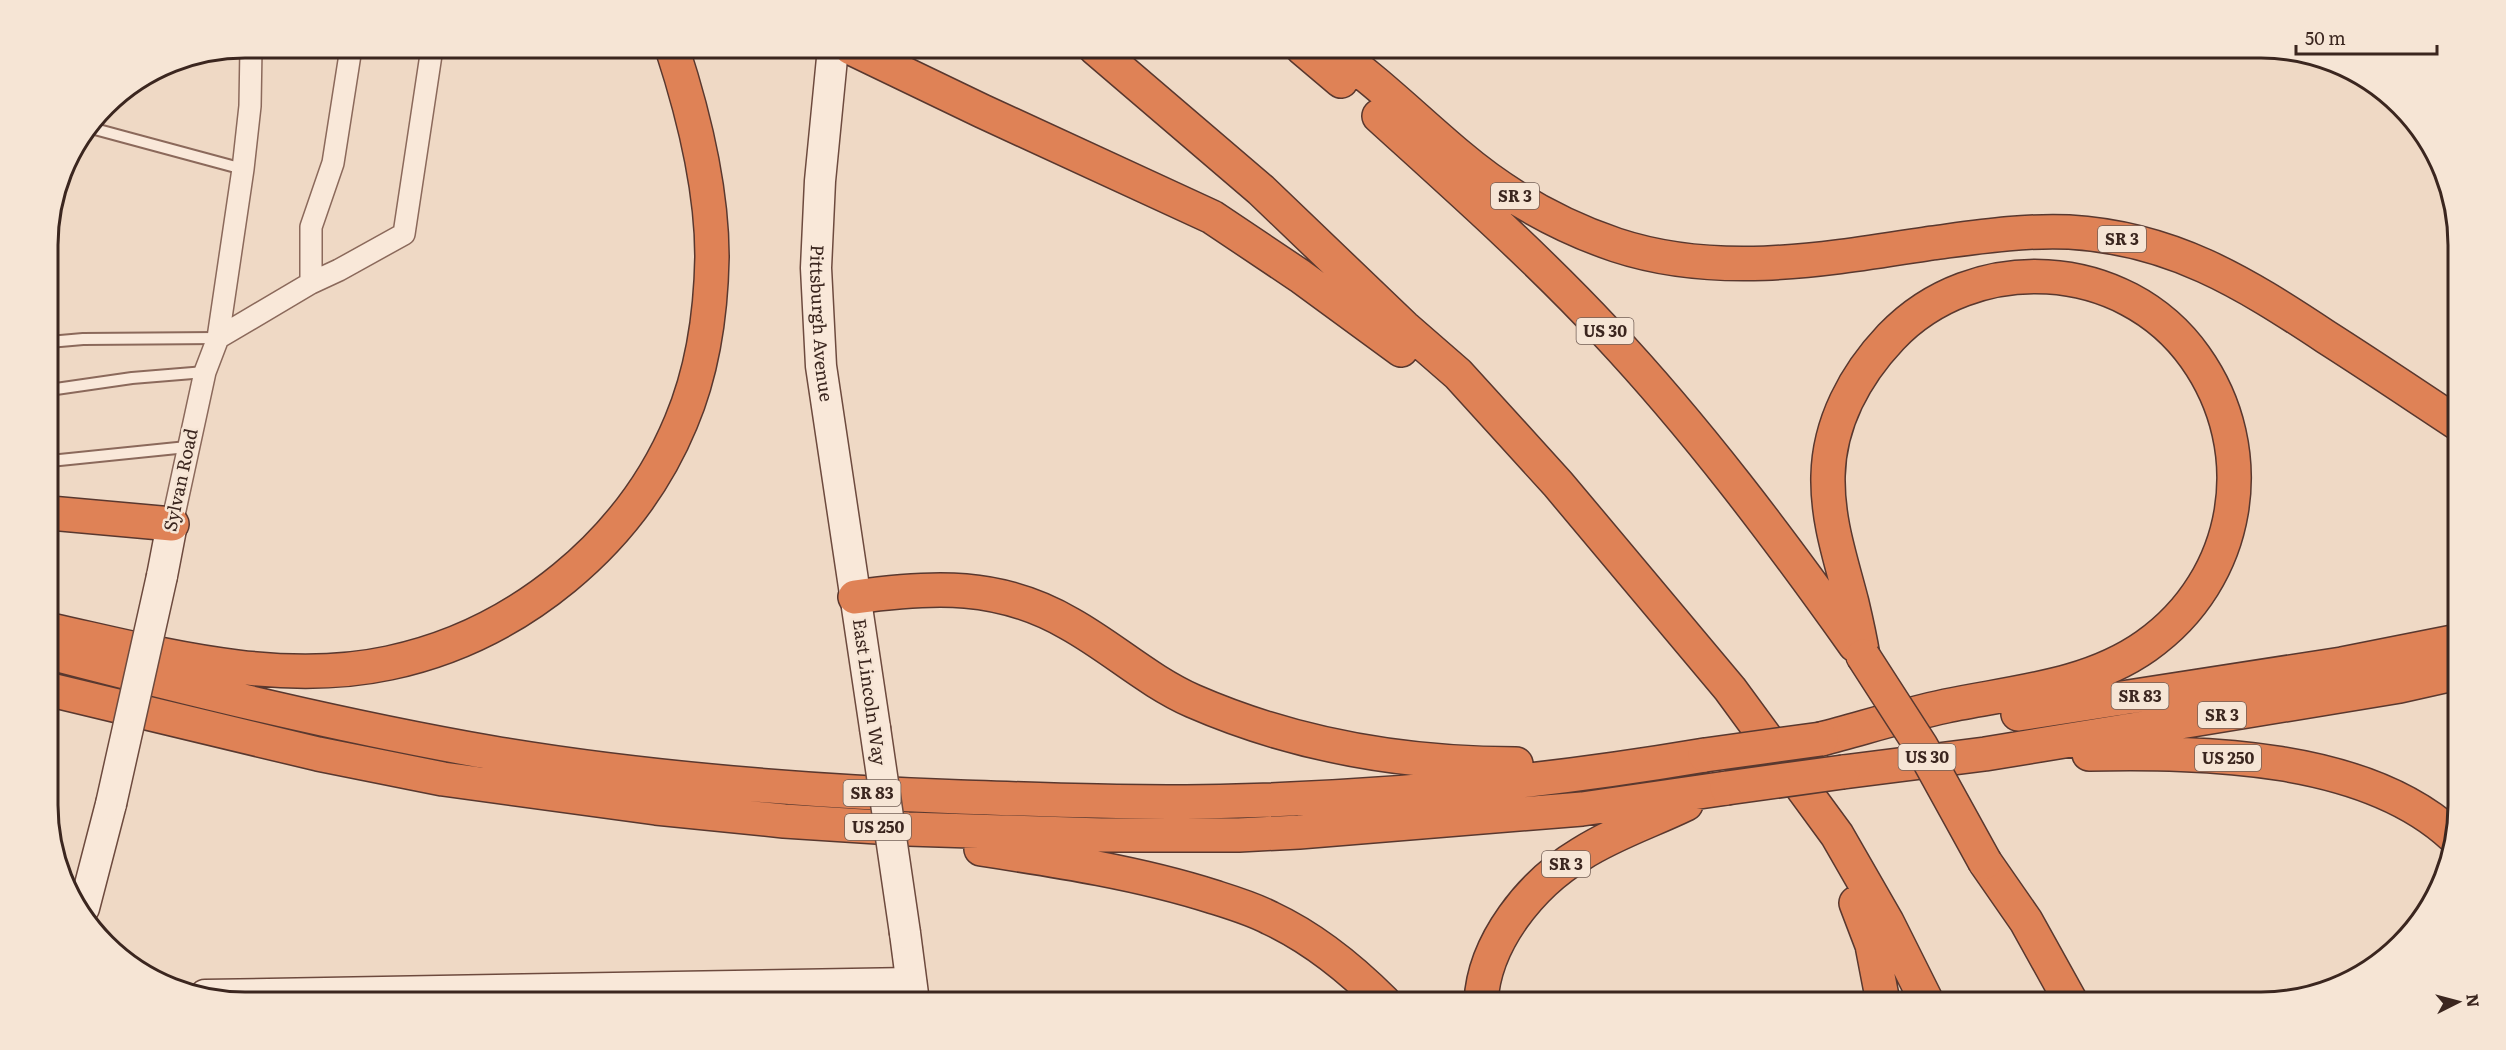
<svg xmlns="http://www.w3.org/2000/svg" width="2506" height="1050" viewBox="0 0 2506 1050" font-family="Literata,serif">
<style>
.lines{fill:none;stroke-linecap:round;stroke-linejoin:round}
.lane-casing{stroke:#8b695b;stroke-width:14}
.street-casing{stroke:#8b695b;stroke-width:24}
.secondary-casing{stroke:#6d4a3e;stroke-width:33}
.highway-casing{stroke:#59382f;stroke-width:36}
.lane{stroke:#f9e8d9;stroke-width:10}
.street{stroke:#f9e8d9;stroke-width:21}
.secondary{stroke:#f9e8d9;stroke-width:30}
.highway{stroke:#df8256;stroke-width:33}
.secondary-bridge-casing{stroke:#6d4a3e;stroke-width:33;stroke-linecap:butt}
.highway-bridge-casing{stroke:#59382f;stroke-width:36;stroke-linecap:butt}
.secondary-bridge{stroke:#f9e8d9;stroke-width:30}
.highway-bridge{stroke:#df8256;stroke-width:33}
.labels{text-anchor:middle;stroke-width:5;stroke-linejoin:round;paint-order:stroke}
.shield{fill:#f6e5d5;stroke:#735f56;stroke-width:1.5}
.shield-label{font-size:16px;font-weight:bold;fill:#3b261f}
.street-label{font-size:18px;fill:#3b261f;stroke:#f6e5d5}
.rim{fill:none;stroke:#3b261f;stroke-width:3}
</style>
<rect width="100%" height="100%" fill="#efd9c5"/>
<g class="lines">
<!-- lane casing -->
<g class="lane-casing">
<path id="lane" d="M91,128l152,41
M49,342l34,-3 135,-1
M49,390l83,-12 73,-6
M50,461l137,-14"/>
</g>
<!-- street casing -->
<g class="street-casing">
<path id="street" d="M351,48l-18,115 -22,64v56l28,-13 65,-36 28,-186
M218,338l93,-55
M172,524l33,-152 13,-34 25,-169 7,-63 1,-58"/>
</g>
<!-- secondary casing -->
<g class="secondary-casing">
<g id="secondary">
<path id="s1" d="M833,48l-13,133 -4,87 5,98 54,362"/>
<path d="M162,576l10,-52"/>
<path d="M84,908l27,-104"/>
<path d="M905,933l9,69"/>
<path d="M205,995l706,-12"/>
</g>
</g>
<!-- highway casing -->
<g class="highway-casing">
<path id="highway" d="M851,48l131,63 230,106 88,59 101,74
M1095,48l166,142 143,137 54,47 100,110 172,205 107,146 50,87 40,80
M1302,48l39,33
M1330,48c46,32 86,72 129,108 46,39 101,70 157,89 103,34 212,14 316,-2 46,-6 91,-13 137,-11 103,6 174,50 257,105 44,28 87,57 131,86
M1379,116c77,70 156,140 227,216 91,97 172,205 249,313
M50,513l122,11
M855,597c78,-11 145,-14 215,27 43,24 78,57 123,77 101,44 213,63 323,63
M51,630c109,24 226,57 338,33 128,-27 242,-120 292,-241 22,-52 30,-109 31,-165 0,-67 -19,-145 -40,-209
M51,653c146,38 293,74 442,100 154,26 311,38 467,44 93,3 185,7 277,4 157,-4 314,-20 468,-46
M51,690l267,64 125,25 213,29 128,13 124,8 193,6h138l60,-3 283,-23 145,-21
M2018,714l324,-50 116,-23
M1821,739c42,-11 83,-24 125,-33 68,-14 142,-19 200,-60 95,-67 116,-195 49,-289 -71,-100 -221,-107 -304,-20 -36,38 -62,86 -63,139 -1,45 13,84 24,127 4,17 8,35 11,53
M2089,754c114,-2 275,0 364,82
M1843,772l142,-18 415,-68 58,-13
M981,849c79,12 158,24 233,48 19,6 39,12 56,21 43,20 81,51 114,84
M1985,862l41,59 45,81
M1856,903l16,42 11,57
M1481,1002c3,-60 50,-118 100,-148 33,-21 70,-33 105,-50"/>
</g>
<!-- lane -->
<use href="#lane" class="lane"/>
<!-- street -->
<use href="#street" class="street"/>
<!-- secondary -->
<use href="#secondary" class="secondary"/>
<!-- highway -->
<use href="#highway" class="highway"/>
<!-- secondary-bridge casing -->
<g class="secondary-bridge-casing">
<path id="secondary-bridge" d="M875,728l30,205
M111,804l51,-228"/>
</g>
<!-- highway-bridge casing -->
<g class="highway-bridge-casing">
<path id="highway-bridge" d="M1863,656l58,90 64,116
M1705,755l116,-16
M1727,788l116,-16"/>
</g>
<!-- secondary-bridge -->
<use href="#secondary-bridge" class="secondary-bridge"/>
<!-- highway-bridge -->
<use href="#highway-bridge" class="highway-bridge"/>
</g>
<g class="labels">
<!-- shield labels -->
<g class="shield">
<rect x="1491" y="183" width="48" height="26" rx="4.5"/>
<rect x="2098" y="226" width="48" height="26" rx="4.5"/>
<rect x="1576.5" y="318" width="57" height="26" rx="4.5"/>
<rect x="2111.5" y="683" width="57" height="26" rx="4.5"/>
<rect x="2198" y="702" width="48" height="26" rx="4.5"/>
<rect x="1898.5" y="744" width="57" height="26" rx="4.5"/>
<rect x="2195" y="745" width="66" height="26" rx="4.5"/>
<rect x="843.5" y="780" width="57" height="26" rx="4.5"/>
<rect x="845" y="814" width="66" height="26" rx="4.5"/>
<rect x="1542" y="851" width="48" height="26" rx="4.5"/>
</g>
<g class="shield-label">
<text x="1515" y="202">SR 3</text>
<text x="2122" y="245">SR 3</text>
<text x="1605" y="337">US 30</text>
<text x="2140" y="702">SR 83</text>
<text x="2222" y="721">SR 3</text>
<text x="1927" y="763">US 30</text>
<text x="2228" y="764">US 250</text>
<text x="872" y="799">SR 83</text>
<text x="878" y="833">US 250</text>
<text x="1566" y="870">SR 3</text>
</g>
<!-- street labels -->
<g class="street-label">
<text dy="6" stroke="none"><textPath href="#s1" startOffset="276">Pittsburgh Avenue</textPath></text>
<text transform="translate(181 480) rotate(-78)" y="6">Sylvan Road</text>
<text transform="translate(869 692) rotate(82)" y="6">East Lincoln Way</text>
</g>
</g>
<!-- crop -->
<path d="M0 0H2506V1050H0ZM245 58H2261A187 187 0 0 1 2448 245V805A187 187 0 0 1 2261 992H245A187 187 0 0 1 58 805V245A187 187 0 0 1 245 58Z" fill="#f6e5d5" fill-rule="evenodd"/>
<path class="rim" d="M245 58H2261A187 187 0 0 1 2448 245V805A187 187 0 0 1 2261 992H245A187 187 0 0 1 58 805V245A187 187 0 0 1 245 58Z"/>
<!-- north arrow -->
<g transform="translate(2458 1002) rotate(84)" stroke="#f6e5d5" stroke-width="4.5" paint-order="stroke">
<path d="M0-4.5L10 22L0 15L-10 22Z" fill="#3b261f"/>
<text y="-9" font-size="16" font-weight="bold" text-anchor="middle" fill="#3b261f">N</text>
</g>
<!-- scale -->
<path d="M2296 45v9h141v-9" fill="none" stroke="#3b261f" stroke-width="3"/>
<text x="2305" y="45" font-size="18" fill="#3b261f" stroke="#f6e5d5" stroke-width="4.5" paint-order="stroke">50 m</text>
</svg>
